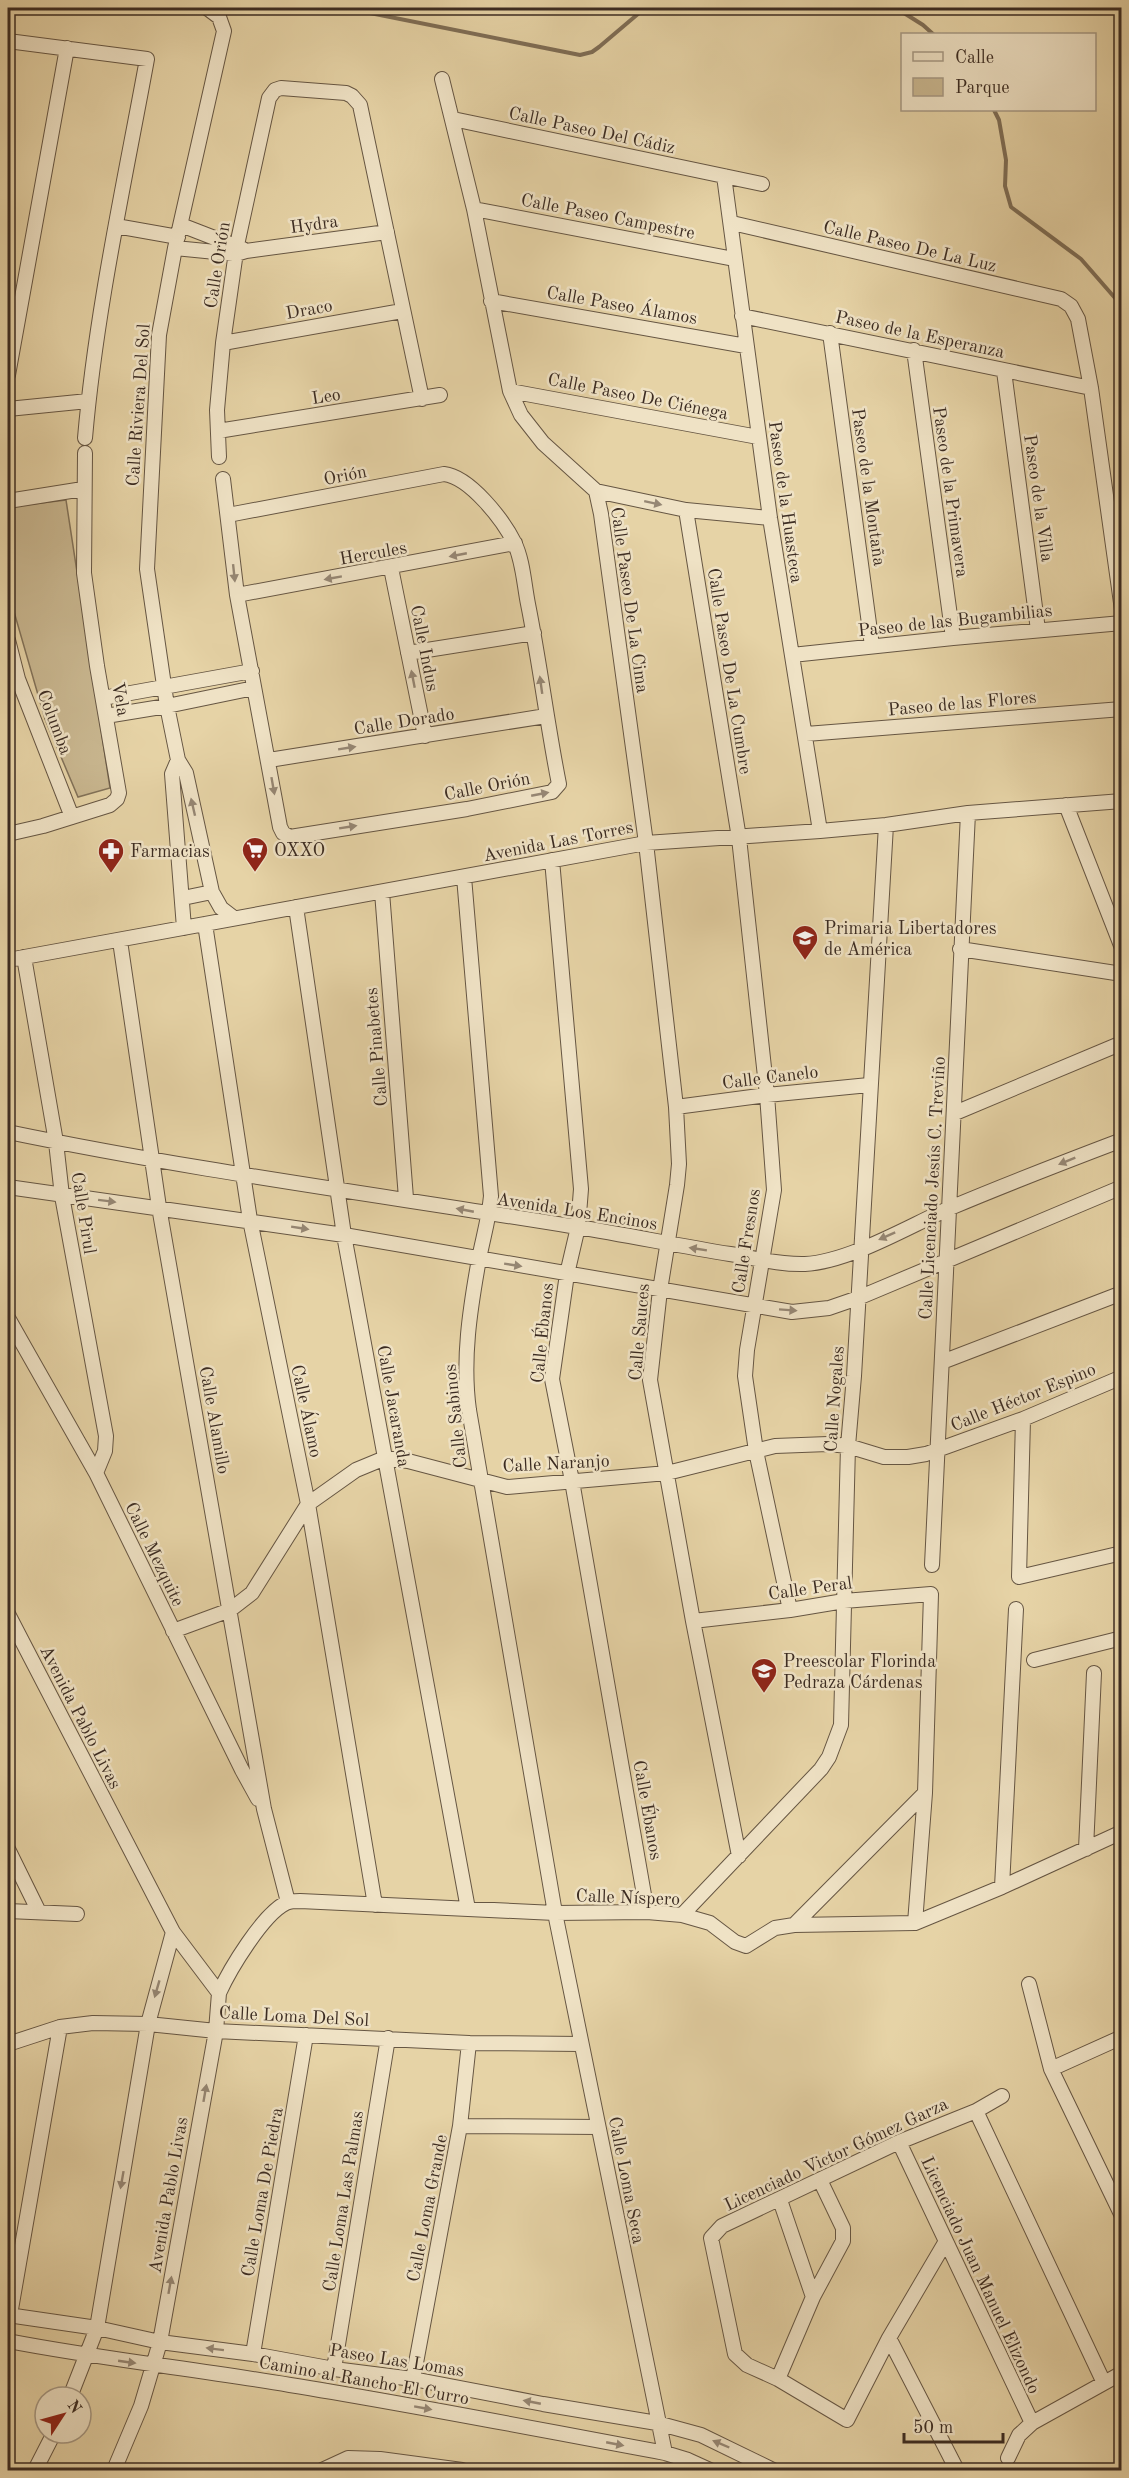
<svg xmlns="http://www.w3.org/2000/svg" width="1129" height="2478" viewBox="0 0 1129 2478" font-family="'Old Standard TT',serif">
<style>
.green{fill:#c9b790;stroke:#827259;stroke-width:1.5}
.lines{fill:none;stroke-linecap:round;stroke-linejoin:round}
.stream{stroke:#7f6e56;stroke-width:4}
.minor-casing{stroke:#665643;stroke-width:16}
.minor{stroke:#efe2c5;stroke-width:14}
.oneway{fill:#968774}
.labels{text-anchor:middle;stroke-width:5;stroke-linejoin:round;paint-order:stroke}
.street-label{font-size:18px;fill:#3c2c22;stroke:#efe2c5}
.poi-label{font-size:18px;fill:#3c2c22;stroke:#efe2c5;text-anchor:start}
</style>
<rect width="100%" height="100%" fill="#e6d3a6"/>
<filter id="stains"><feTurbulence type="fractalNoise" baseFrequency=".00333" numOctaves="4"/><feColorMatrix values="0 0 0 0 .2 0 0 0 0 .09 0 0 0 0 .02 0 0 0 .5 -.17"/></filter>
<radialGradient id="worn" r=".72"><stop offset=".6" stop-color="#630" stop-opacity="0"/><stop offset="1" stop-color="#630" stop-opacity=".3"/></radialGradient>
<!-- green -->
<path class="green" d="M66,500l44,288 -32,9 -33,-78 -37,-128v-84z"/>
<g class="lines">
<!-- stream -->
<path class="stream" d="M345,8l235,47 12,-3 7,-5 46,-39
M896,8l27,17 10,9
M994,110l5,10 7,40 -1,26 6,21 70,52 41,47"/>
<!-- minor casing -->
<g class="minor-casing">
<path id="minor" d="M207,8l12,9 5,14 -49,217 -16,87 -12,234 20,137 11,54 8,13 26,119 9,16 13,10
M8,41l139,18c-23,126 -51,252 -62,379
M442,79l32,130 36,182 11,24 22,28 53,48 5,23 45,329 30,264 3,57 -2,21 -17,105 -10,90 43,241 46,235
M453,119l309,65
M724,176l46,342 50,313
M474,209l260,50
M732,223l329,76 10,7 7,13 13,69 31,222
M181,225l62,24
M116,226l62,11
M175,248l61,6 10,-3 141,-19
M491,301l255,45
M742,316l349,72
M830,333l42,313
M223,343l179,-32
M914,350l39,288
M1004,371l34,259
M8,375l59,-327
M510,391l248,46
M8,409l80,-8
M218,431l222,-36
M219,457l-2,-47 6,-67 14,-98 32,-147 6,-8 6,-2 65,5 6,3 8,9 62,294
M223,479l14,116 43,232 3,6 7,4 177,-28 85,-17 7,-8c-12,-60 -19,-120 -31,-180 -4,-20 -5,-44 -14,-62 -11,-22 -44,-65 -70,-68l-216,41
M596,491l90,19 84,8
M8,501l75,-12
M686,510l53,328 28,257 7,95 -27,160 -2,26 11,75 34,159
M391,568l34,168
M237,595l278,-52
M8,640l10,39 54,138
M408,653l126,-20
M792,655l161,-17 169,-15
M103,698l149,-27
M106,716l61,-10 87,-18
M806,734l316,-25
M178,760l-6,14 12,154
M269,760l277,-44
M1066,805l56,143
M8,834l35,-8 67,-21 7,-6 2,-6 -22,-127 -13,-93 1,-120
M552,860l29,329 -3,38 -11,47 -15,105 20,102 75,431
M464,877l27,319c-2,22 -8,42 -12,63 -9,50 -17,101 -10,151l86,503 110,540
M382,892l24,306
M183,898l29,-6
M296,907l48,328 124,674
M205,924l45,296 58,284 67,401
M120,941l39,266 105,602 24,93
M960,949l162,25
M24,957l32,185 6,54 44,240 -1,15 -9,22
M8,960l638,-117 174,-12 66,-6 82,-12 154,-12
M676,1107l91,-12 102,-10
M955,1113l167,-70
M8,1132c188,39 379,64 569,95 51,8 102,19 153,27 24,4 51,11 75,10 44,-2 104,-38 145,-56 57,-24 114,-46 172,-68
M8,1187l336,48 448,77 37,-4 29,-10 264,-111
M8,1318l88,155 146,297 16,29
M942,1362l180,-69
M1023,1419l-4,158 103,-24
M932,1565l36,-752
M8,1614l165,318 46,61 -3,38 -56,311 -19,64 -27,64
M693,1621l97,-11 54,-9 87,-7 -6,199 -10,130
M173,1631l57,-21 22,-17 56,-89 48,-34 29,-12 23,3 99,26 160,-14 108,-27 53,-2 20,2 36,11h24l18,-3 97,-35 99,-42
M1034,1660l88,-22
M8,1849l31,63
M1086,1849l8,-176
M1002,1887l14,-278
M8,1911l69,3
M682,1915l139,-146 8,-12 12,-32 7,-279 6,-70 32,-551
M794,1925l131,-132
M1029,1984l22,85 71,147
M219,1993c11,-24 44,-79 67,-90 4,-2 9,-2 14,-2l255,12 92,-1 35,3 28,8 25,19 11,4 29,-18 19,-3 121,-2 87,-36 120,-55
M8,2044l52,-17 33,-4 55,1 68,7 253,12 112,1
M1051,2069l71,-32
M976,2111l128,272
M460,2126l138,1
M899,2142l133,281
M780,2200l33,97
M946,2241l-57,97 -42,82 -69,-41 -31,-14 -12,-11 -24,-116 11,-12 177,-84 77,-31 26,-15
M8,2315l89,13 63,14 93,12 81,15 79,10 130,25 114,19 44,12 72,35
M10,2315l50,-288
M889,2338l68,132
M8,2341c93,18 188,28 282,44 125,20 250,45 375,68l23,7 22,10
M253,2354l53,-319
M334,2369l54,-331
M413,2379l47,-253 9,-83
M778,2379l35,-82 30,-56v-13l-23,-48
M70,2397l27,-69 51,-304 25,-92
M1008,2458l11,-23 13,-12 90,-50
M35,2470l19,-37
M322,2470l26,-12 32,1 82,11"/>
</g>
<!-- minor -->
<use href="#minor" class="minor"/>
</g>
<!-- one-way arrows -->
<defs><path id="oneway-solid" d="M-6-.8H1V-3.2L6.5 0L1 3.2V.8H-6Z" transform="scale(1.5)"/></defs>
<g class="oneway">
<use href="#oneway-solid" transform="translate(653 503) rotate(12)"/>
<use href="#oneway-solid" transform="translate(458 555) rotate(169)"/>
<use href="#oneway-solid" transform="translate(234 573) rotate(84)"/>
<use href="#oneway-solid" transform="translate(333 578) rotate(170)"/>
<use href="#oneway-solid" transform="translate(413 679) rotate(-101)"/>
<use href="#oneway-solid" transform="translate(541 685) rotate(-98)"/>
<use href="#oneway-solid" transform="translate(347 748) rotate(-9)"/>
<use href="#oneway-solid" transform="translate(273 786) rotate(80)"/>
<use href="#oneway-solid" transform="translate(540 794) rotate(-11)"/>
<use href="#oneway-solid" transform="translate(193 807) rotate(-103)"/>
<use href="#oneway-solid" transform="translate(348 827) rotate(-9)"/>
<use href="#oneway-solid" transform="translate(1067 1161) rotate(158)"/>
<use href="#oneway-solid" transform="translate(107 1201) rotate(7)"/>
<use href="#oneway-solid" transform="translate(465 1210) rotate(-169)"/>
<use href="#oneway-solid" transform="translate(300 1228) rotate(9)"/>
<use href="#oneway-solid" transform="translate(887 1236) rotate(156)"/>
<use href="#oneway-solid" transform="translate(698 1249) rotate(-171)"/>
<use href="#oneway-solid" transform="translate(513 1265) rotate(9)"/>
<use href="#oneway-solid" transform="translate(788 1310) rotate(4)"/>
<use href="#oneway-solid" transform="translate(157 1989) rotate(106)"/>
<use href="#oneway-solid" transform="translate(205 2093) rotate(-80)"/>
<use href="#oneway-solid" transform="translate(122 2180) rotate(100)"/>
<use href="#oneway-solid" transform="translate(170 2285) rotate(-80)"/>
<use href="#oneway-solid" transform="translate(215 2349) rotate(-173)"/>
<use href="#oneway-solid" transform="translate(127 2362) rotate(8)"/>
<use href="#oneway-solid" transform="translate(532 2402) rotate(-169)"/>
<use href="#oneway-solid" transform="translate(423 2408) rotate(10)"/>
<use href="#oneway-solid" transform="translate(615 2444) rotate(11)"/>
<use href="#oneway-solid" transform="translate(721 2444) rotate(-157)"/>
</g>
<!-- icons -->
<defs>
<g id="supermarket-pin" transform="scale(1.35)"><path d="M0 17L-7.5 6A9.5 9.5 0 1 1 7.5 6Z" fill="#8f2418" stroke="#efe2c5"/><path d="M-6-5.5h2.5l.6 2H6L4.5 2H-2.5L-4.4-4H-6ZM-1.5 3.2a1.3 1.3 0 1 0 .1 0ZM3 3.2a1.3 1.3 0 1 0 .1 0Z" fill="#fff"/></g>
<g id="pharmacy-pin" transform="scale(1.35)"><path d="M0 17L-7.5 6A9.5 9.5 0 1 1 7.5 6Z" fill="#8f2418" stroke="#efe2c5"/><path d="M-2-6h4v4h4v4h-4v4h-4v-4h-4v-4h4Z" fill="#fff"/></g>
<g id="school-pin" transform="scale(1.35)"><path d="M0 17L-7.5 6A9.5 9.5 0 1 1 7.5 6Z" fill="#8f2418" stroke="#efe2c5"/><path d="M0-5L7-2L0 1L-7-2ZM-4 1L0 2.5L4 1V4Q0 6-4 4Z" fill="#fff"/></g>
</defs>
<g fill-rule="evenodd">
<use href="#supermarket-pin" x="255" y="850"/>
<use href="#pharmacy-pin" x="111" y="851"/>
<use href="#school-pin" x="805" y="938"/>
<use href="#school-pin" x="764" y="1671"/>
</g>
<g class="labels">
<!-- street labels -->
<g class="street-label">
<text transform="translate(592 130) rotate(12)" y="6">Calle Paseo Del Cádiz</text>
<text transform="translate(608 216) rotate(11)" y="6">Calle Paseo Campestre</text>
<text transform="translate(314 224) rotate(-8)" y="6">Hydra</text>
<text transform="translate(910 246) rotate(13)" y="6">Calle Paseo De La Luz</text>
<text transform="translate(217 265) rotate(-81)" y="6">Calle Orión</text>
<text transform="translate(622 305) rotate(10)" y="6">Calle Paseo Álamos</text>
<text transform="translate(309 309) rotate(-10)" y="6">Draco</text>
<text transform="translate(920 334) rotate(12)" y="6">Paseo de la Esperanza</text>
<text transform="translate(326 396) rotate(-9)" y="6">Leo</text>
<text transform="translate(638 396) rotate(11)" y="6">Calle Paseo De Ciénega</text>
<text transform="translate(138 405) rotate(-86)" y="6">Calle Riviera Del Sol</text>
<text transform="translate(345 475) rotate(-11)" y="6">Orión</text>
<text transform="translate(869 487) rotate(82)" y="6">Paseo de la Montaña</text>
<text transform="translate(951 492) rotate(82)" y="6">Paseo de la Primavera</text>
<text transform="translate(1039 498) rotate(82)" y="6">Paseo de la Villa</text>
<text transform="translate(786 502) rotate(82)" y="6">Paseo de la Huasteca</text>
<text transform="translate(373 553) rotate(-10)" y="6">Hercules</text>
<text transform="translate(630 600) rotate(82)" y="6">Calle Paseo De La Cima</text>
<text transform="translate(955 620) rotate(-6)" y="6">Paseo de las Bugambilias</text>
<text transform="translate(425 648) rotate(79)" y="6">Calle Indus</text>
<text transform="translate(730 671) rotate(81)" y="6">Calle Paseo De La Cumbre</text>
<text transform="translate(121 699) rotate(80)" y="6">Vela</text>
<text transform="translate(962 703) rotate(-5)" y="6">Paseo de las Flores</text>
<text transform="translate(404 721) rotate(-9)" y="6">Calle Dorado</text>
<text transform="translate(55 722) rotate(69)" y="6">Columba</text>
<text transform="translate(487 786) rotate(-11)" y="6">Calle Orión</text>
<text transform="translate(558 841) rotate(-11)" y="6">Avenida Las Torres</text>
<text transform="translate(376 1047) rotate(-95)" y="6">Calle Pinabetes</text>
<text transform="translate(770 1077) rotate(-7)" y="6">Calle Canelo</text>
<text transform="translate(932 1188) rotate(-87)" y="6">Calle Licenciado Jesús C. Treviño</text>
<text transform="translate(577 1211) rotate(9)" y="6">Avenida Los Encinos</text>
<text transform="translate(84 1213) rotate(81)" y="6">Calle Pirul</text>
<text transform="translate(746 1241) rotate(-81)" y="6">Calle Fresnos</text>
<text transform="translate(639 1332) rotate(-85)" y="6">Calle Sauces</text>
<text transform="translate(542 1333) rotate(-84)" y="6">Calle Ébanos</text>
<text transform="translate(1023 1397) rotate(-22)" y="6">Calle Héctor Espino</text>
<text transform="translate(834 1399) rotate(-86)" y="6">Calle Nogales</text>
<text transform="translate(394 1406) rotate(80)" y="6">Calle Jacaranda</text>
<text transform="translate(307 1411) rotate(78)" y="6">Calle Álamo</text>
<text transform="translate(455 1416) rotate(-96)" y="6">Calle Sabinos</text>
<text transform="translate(215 1420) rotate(80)" y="6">Calle Alamillo</text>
<text transform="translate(556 1463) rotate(-3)" y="6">Calle Naranjo</text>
<text transform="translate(155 1554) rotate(64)" y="6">Calle Mezquite</text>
<text transform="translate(810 1588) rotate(-8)" y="6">Calle Peral</text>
<text transform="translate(81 1717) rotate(63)" y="6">Avenida Pablo Livas</text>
<text transform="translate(648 1810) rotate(80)" y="6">Calle Ébanos</text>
<text transform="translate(628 1897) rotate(2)" y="6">Calle Níspero</text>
<text transform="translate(294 2016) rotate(3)" y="6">Calle Loma Del Sol</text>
<text transform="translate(836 2154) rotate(-25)" y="6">Licenciado Victor Gómez Garza</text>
<text transform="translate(627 2180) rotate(79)" y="6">Calle Loma Seca</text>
<text transform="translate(262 2192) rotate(-80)" y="6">Calle Loma De Piedra</text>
<text transform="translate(168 2195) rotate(-80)" y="6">Avenida Pablo Livas</text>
<text transform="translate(343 2201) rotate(-81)" y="6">Calle Loma Las Palmas</text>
<text transform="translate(427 2208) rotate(-79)" y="6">Calle Loma Grande</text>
<text transform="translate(981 2275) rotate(65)" y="6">Licenciado Juan Manuel Elizondo</text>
<text transform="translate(397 2360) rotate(9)" y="6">Paseo Las Lomas</text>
<text transform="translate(364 2380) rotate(10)" y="6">Camino al Rancho El Curro</text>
</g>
<!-- poi labels -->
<g class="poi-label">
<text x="274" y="856">OXXO</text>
<text x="130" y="857">Farmacias</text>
<text x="824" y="934">Primaria Libertadores<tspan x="824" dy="21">de América</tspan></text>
<text x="783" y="1667">Preescolar Florinda<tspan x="783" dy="21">Pedraza Cárdenas</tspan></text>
</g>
</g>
<!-- margin -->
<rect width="1129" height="2478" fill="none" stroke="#e6d3a6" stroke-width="30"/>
<rect x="9" y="9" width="1111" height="2460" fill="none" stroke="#3c2c22" stroke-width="3"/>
<rect x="15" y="15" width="1099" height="2448" fill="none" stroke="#3c2c22" stroke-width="1.5"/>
<!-- legend -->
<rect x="901" y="33" width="195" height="78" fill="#efe2c5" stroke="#a79984" stroke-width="1.5"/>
<rect x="913" y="52" width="30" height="9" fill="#efe2c5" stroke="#a79984" stroke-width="1.5"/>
<text x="955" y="63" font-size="18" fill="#3c2c22">Calle</text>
<rect x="913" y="78" width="30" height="18" fill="#c9b790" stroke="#a79984" stroke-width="1.5"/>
<text x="955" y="93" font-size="18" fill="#3c2c22">Parque</text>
<!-- north arrow -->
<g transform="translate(63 2415) rotate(54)"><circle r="28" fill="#efe2c5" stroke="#a79984" stroke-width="1.5"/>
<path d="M0-4.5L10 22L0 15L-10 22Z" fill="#8f2418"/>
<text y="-9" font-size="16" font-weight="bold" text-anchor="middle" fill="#3c2c22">N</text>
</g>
<!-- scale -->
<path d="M904 2433v9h99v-9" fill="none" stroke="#3c2c22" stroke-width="3"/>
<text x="913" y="2433" font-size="18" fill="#3c2c22" stroke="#efe2c5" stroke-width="4.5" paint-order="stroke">50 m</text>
<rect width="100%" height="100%" filter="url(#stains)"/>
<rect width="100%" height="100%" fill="url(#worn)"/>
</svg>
